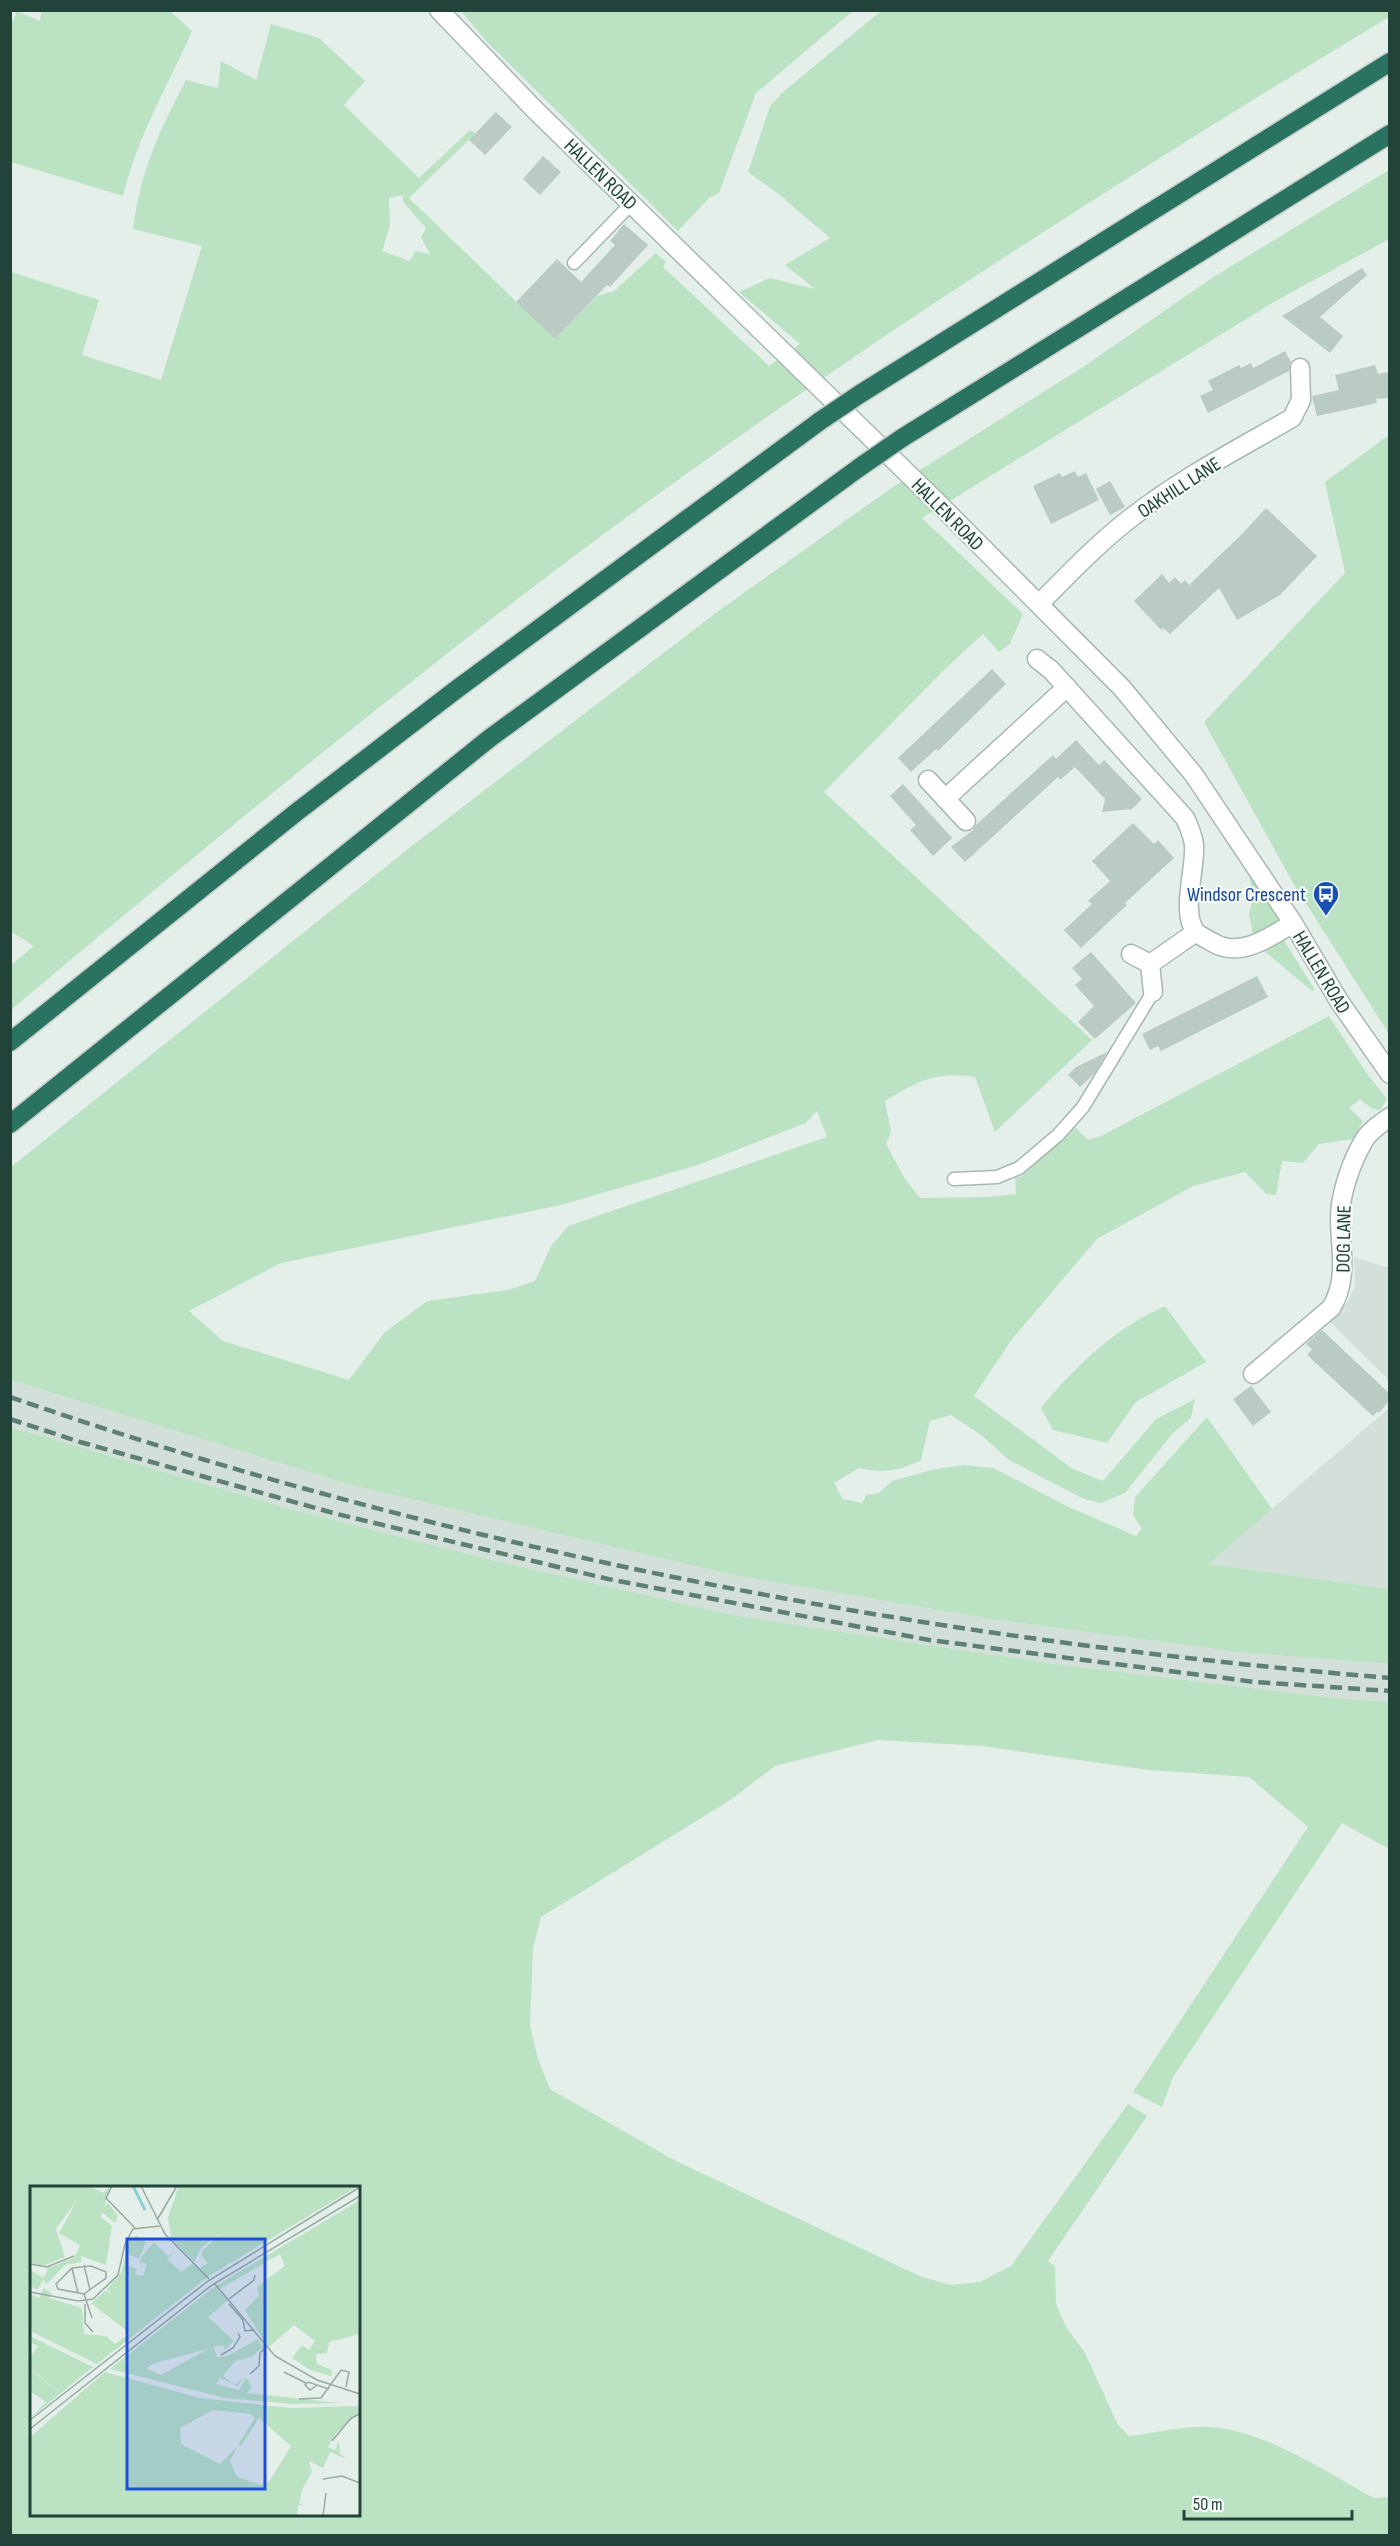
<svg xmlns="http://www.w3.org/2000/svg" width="1400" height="2546" viewBox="0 0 1400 2546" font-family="'Sofia Sans Condensed',sans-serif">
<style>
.built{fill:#d3dfd9}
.green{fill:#bce2c4;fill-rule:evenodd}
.building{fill:#bacbc3}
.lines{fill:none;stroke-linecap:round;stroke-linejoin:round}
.service-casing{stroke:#a7b8b1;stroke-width:15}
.minor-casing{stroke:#a7b8b1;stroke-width:21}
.motorway-casing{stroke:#c1cac8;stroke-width:21}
.service{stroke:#fff;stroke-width:12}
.minor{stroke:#fff;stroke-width:18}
.motorway{stroke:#2a7360;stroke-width:18}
.rail{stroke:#5d7f74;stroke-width:4.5;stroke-dasharray:12 6;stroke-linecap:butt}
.motorway-bridge-casing{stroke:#c1cac8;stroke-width:21;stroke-linecap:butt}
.motorway-bridge{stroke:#2a7360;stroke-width:18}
.labels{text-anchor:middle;stroke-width:4.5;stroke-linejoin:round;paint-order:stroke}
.street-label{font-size:20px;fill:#224339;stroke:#f6fbf8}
.transit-label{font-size:20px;fill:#164399;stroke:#f6fbf8;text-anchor:end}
.inset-river{fill:none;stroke:#89d0d8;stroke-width:3}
.inset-road{fill:none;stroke:#97aaa3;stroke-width:1.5}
.view{fill:#1d4ed8;fill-opacity:0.15;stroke:#1d4ed8;stroke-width:3}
.inset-edge{fill:none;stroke:#224339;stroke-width:3}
</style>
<rect width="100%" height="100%" fill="#e5efea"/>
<!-- built -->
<path class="built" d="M1354,1257l35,11v112l-60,-59 18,-18 8,-17z
M11,1380l340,105 382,90 264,45 249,33 143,11v38l-55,-4 -279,-34 -317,-48 -246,-56 -205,-52 -276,-81z
M1389,1408v181l-180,-25 63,-55z"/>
<!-- green -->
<path class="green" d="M169,10l23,21c-25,57 -54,104 -69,165l-112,-34 -1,-135 7,-16 23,10 1,-10z
M461,11h392l-97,82 -37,100 -10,5 -31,33 -192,-190z
M881,11h508v6c-304,184 -605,376 -887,594 -167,129 -330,263 -491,399v-45l23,-19 -24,-15 1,-659 88,28 -17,55 79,25 41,-134 -69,-17c8,-60 25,-95 53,-149l32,8 3,-27 35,19 15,-56 48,14 46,43 -21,24 75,73 51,-48 6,3 -67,65 146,141 42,-43 17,-5 42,-38 10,9 -3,5 106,99 31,-22 -61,-52 31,-14 45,11 -30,-24 45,-27 -54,-46 -28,-20 22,-66 14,-15zM403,195v7l23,26 -5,9 9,17 -15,-3 -5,10 -28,-10 8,-25 -1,-28z
M1389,170v69l-115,63 -352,216 101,96 -13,30 -11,8 -16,-18 -38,35 -121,123 268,248 -97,92 -20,-55c-42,-5 -54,3 -90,24l6,31 -5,12 19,35 15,19 69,-1 27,-3 -1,-16 7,-2 53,-49 13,13 13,-4 228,-120 39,59 19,24 -7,11 -9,-2 -11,-9 -11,9 14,13 -10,18 -34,5 -16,19 -21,-2 -6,34 -10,-1 -21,-22 -52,14 -96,53 -84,99 -39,58 99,73 30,12 53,-62 39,-20 -4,19 -18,15 -48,60 -24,10 -17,-4 -75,-39 -28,-25 -30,-20 -21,6 -9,39c-21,11 -39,14 -62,8l-25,15 9,16 19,4 4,-8 13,-2 13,-12 43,-12 29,-4 29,3 76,39 67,29 6,-7 -9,-14 2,-18 72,-80 65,92 -63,55 180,25v75l-143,-11 -249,-33 -264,-45 -382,-90 -340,-105v-213l402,-322 304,-233 173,-123 193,-122 132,-91zM817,1111l10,26 -259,89 -17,20 -16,35 -27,9 -81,11 -43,32 -35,47 -126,-39 -34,-30 92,-48 280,-58 137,-40 108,-42z
M1389,435v599l-96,-151 -89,-161 141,-149 -20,-91z
M1247,860l38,59 -32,16 -4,-21 4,-15z
M1283,939l32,51 -3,1 -49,-41z
M1165,1306l41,56 -70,40 -29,41 -54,-13 -12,-22c35,-43 73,-79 124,-102z
M11,1427l276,81 205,52 246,56 317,48 279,34 55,4v147l-47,-26 -169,254 -11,30 -29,-15 175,-265 -59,-50 -100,-7 -167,-24 -104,-6 -103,26 -43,33 -191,118 -8,32 -3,76 8,34 12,30 124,71 248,117 29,8 29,-3 31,-16 117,-162 19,12 -99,145 7,5 1,38 9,21 20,28 33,72 11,11c26,-3 56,-11 82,-9 55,4 115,45 163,71l15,-1v38h-1378zM32,2188h326v326h-326z"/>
<!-- building -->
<path class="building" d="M496,112l16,15 -27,28 -16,-15z
M543,156l18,16 -21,23 -17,-16z
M624,224l24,21 -38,42 -3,-2 -52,54 -39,-37 41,-43 24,23 34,-37 -5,-4z
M1362,268l5,7 -47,42 23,19 -13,17 -48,-37z
M1285,351l6,11 -2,9 -81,42 -8,-17 13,-6 -5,-9 31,-16 2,3 10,-5 2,5z
M1375,365l3,9 11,-2v26l-13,1 1,4 -60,13 -5,-20 27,-6 -4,-15z
M1075,471l3,6 8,-4 13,27 -48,24 -18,-38 27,-13 2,4z
M1110,481l15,26 -15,8 -14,-26z
M1266,508l51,48 -37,39 -43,25 -18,-32 -49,46 -7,-6 -2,2 -27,-29 28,-27 7,9 6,-6 6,7 4,-4 4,5 54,-52z
M992,669l14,15 -68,67 -2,-2 -25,23 -13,-14z
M1076,740l23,25 5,-5 38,39 -10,10 -30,3 3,-13 -30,-32 -15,13 -2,-3 -93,85 -14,-15 22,-17 4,-6 76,-69 3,4z
M903,784l49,54 -19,18 -23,-26 6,-5 -26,-29z
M1133,823l21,21 4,-4 16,18 -49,45 2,2 -46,43 -17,-18 28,-26 -4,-3 22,-20 -18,-20z
M1091,952l45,51 -41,36 -17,-17 16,-16 -19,-21 7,-6 -10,-11z
M1257,976l11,21 -107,54 -3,-5 -8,4 -8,-16z
M1107,1052l-13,22 -14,13 -12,-12 8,-8z
M1322,1330l67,63v8l-10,12 -1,-2 -5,5 -66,-61 5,-6 -6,-5z
M1251,1386l20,26 -18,14 -20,-27z"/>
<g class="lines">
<!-- service casing -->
<g class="service-casing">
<path id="service" d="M574,263l57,-59
M954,1179l43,-2 22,-9 39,-33 25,-28 70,-115"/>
</g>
<!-- minor casing -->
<g class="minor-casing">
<path id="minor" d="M439,10l96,100 404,394 183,184 72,87 99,148 46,78 51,73
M1039,604c30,-30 59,-61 93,-87 50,-39 106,-68 160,-99l9,-18 -1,-32
M1037,659l14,11 134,148c4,9 8,17 9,27 2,23 -14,68 2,87 4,4 11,7 16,10 27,17 57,-4 81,-19
M928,780l38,41
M945,799l122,-112
M1131,954l19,10 3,28
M1150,964l46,-32
M1253,1374l78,-66c18,-29 9,-59 9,-90 0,-24 11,-55 23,-76 5,-10 17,-18 27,-25"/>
</g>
<!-- motorway casing -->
<g class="motorway-casing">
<path id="motorway" d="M860,394l530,-332
M902,438l488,-304
M10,1042l288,-231 159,-122 363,-268
M10,1124l480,-386 370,-271"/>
</g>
<!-- service -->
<use href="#service" class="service"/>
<!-- minor -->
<use href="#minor" class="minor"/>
<!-- motorway -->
<use href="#motorway" class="motorway"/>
<!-- rail -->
<path class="rail" d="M10,1397c445,154 912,242 1380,281
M10,1419l70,23 257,72 271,65 321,61 326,42 135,9"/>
<!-- motorway-bridge casing -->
<g class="motorway-bridge-casing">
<path id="motorway-bridge" d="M820,421l40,-27
M860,467l42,-29"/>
</g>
<!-- motorway-bridge -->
<use href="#motorway-bridge" class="motorway-bridge"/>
</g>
<!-- icons -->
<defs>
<g id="bus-pin" transform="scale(1.35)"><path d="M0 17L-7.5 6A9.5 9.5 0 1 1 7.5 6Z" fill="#1a4fb4" stroke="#f6fbf8"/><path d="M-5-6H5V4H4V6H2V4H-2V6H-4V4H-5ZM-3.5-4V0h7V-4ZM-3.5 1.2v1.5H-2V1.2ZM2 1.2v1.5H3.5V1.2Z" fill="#fff"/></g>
</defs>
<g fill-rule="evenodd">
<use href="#bus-pin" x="1326" y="894"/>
</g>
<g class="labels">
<!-- street labels -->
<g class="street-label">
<text transform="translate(601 174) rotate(44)" y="7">HALLEN ROAD</text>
<text transform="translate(1179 487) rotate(-33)" y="7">OAKHILL LANE</text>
<text transform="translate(948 514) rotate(45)" y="7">HALLEN ROAD</text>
<text transform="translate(1322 972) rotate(59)" y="7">HALLEN ROAD</text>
<text transform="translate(1343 1239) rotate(-89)" y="7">DOG LANE</text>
</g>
<!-- transit labels -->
<g class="transit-label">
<text x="1306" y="901">Windsor Crescent</text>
</g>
</g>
<!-- overview -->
<g transform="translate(30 2186)">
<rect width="330" height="330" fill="#e5efea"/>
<path d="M0,0h60l13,7 7,-7 -5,20 3,-3 10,13 -3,7 -12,-10 -3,3 12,10 -6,39 -25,-9v6l-16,3 -19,20 -2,-6 -7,11 -7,-4v-16l14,8 4,-10 26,-10 6,-13 -21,-12 18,-33 -21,29 9,28 -22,9 -13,-3zM149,0h179l-149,90 -112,88 -67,-33v-37l9,4 5,-10 7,5 -2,5 33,10 2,26 22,2 9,8 15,-11 -38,-29 -5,3 19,-17 6,5 -5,-6 14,-16 8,-33 8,-4 9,6 -7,16 -11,-3 -2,10 11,4 -2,5 8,2 4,-12 -7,-2 1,-5 13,-15 14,14 6,-4 -7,7 14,13 11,-8 13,9 -5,-5 8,-5 -7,-7 2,-6 18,-17 -20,15 -7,14 -23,-24 -3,-21zM330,14v134l-31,8 -2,11 -11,1 1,10 15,6 -1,6 -21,-6 -18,-12 10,-13 7,5 6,-9 -21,-16 -26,23 -23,-38 14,-14 -2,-9 28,-21 -5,-12 -62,36 10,10 -20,17 26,24 -9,9 -2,-5 -9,2 3,10 10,-1 31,-17 5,8 -11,10 -17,4 -12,15 12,9 9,-8 -6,9 -18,-8 -4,6 23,6 7,-12 6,9 -5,6 93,10 -47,1 -68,-6 -115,-29 104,-82zM178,163l-47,26 -15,-7 9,-5zM0,150l63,31 -63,51 16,-16 -16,-11v-22l27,22 -27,-23v-10l8,-12 -8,-4zM75,186l95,26 89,10 71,-2v7l-24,20 -8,14 7,3 4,-10 1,13 6,6 -16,-7 -7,16 -14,-7 3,11 -10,18 -3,13 5,3 -6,-1 -1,11h-267v-79zM183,224l37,4 5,4 -17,27 3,1 18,-28 32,28 -21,34 -8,5 -25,-8 -7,-16 8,-15 -18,18 -39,-20 -1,-16z" fill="#bce2c4" fill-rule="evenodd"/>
<path class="inset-river" d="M103,0l12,24"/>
<path class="inset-road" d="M82,0l-6,12 29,30M111,0l24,48 44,45M127,34l20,-34M0,78l17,3 27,-11M54,79l6,25M42,82l6,25M185,98l60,72 42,24 43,14M0,106l48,9 15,-2 25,-24 7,-31 8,-15 27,-3M54,108l22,-16v-6l-15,-6 -19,2 -16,16 2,5 26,5 8,24M199,113l25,-19 1,-5M55,118v19l8,9M199,118l14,16 2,11 9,-1M191,169l12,-7 7,-11 -2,-4M254,186l22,11M220,188l9,-8 1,-13 6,-6M286,200l-6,4 -5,-5 3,-3 21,7M269,213l22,-1 20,-28 8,2 -3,15M0,234l178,-139 152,-94M0,243l182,-144 148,-89M302,255l19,-23 9,-4M293,293l19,-3 18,7M293,330l3,-23"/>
<path class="view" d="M97,53h138v250h-138z"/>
<rect width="330" height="330" class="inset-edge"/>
</g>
<!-- border -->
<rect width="1400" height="2546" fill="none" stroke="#224339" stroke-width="24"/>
<!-- scale -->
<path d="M1184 2510v9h168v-9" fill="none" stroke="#224339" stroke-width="3"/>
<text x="1193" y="2510" font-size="18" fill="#224339" stroke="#f6fbf8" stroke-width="4.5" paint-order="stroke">50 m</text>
</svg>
